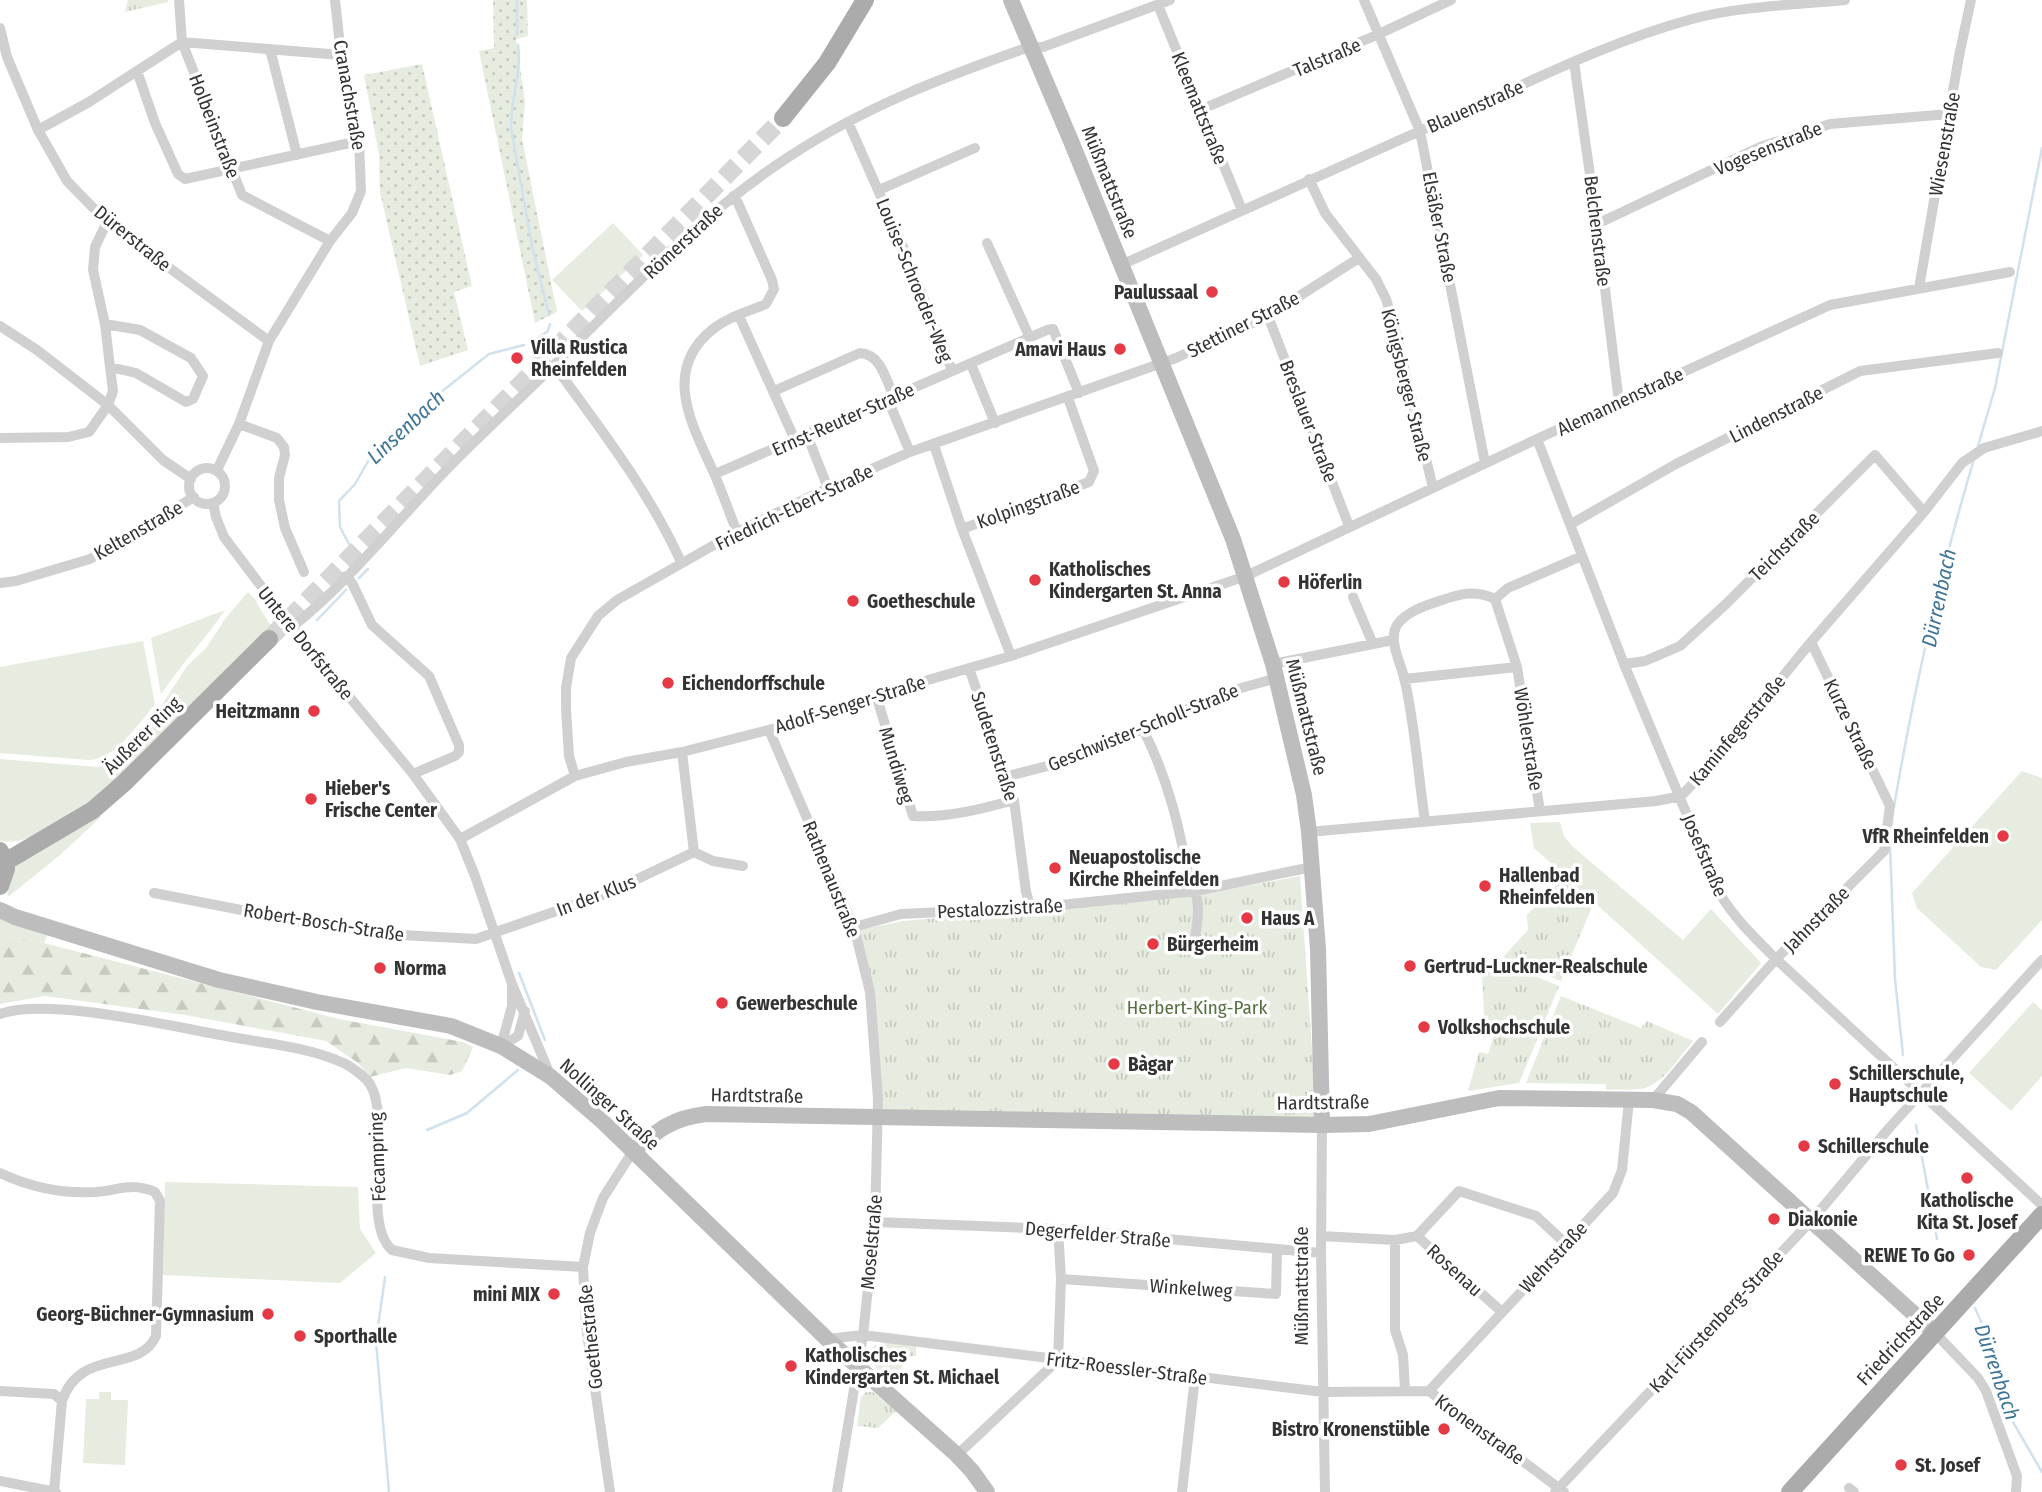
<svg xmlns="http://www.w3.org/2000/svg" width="2042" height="1492" viewBox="0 0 2042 1492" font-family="'Fira Sans Condensed',sans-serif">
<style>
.grass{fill:#e6ecdf}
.forest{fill:url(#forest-firs)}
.park{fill:url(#park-tufts)}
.garden{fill:url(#garden-dots)}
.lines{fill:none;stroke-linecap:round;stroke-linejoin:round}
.stream{stroke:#cfe2ee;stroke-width:2.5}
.primary-tunnel{stroke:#d6d6d6;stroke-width:18;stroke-dasharray:18 9;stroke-linecap:butt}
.street{stroke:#d0d0d0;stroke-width:10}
.secondary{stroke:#bdbdbd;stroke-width:16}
.primary{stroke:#ababab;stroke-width:18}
.poi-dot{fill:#e63946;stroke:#fff;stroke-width:2.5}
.labels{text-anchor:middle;stroke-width:7;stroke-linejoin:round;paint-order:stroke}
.street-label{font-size:19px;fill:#333;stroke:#fff}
.poi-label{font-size:19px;font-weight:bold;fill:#333;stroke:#fff;text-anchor:start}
.park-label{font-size:19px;fill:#56703f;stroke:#fff}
.water-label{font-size:21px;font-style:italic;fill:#3f7597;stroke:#fff}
</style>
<defs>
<pattern id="forest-firs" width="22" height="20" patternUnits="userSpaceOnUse" patternTransform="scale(1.75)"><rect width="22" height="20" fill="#e6ecdf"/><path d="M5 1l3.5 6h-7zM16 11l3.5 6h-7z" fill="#c6cbc0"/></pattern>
<pattern id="park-tufts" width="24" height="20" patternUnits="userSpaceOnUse" patternTransform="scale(1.75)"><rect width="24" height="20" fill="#e6ecdf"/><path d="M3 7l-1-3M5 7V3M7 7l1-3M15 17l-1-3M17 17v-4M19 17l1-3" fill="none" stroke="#c6cbc0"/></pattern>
<pattern id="garden-dots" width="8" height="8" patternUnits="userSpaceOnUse" patternTransform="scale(1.75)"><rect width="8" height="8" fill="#e6ecdf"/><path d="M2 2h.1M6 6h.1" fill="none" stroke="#c6cbc0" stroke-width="1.8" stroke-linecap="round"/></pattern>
</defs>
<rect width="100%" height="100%" fill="#fff"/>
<!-- grass -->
<path class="grass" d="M613,223l30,32 -61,56 -30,-31z
M248,592l9,9 -1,1 15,24c-38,40 -77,79 -117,118 -30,29 -61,61 -98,82 -17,9 -37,18 -56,15v-82l98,8 8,-3 47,-45 34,-53 19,-18 19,-29z
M225,610c-20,29 -44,55 -64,84l-10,-56z
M143,641l12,63c-16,19 -39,55 -66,56l-89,-7v-86z
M2022,771l20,7v142l-46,50 -15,-3 -64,-59 -5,-15z
M97,813l4,4 -41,38 -52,42c-3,-16 3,-28 15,-38z
M1560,822l4,14 8,10 111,94 28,-31 50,54 -43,51 -184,-166 -4,-25z
M0,917l5,4 43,13 -4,9 -44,-8z
M2033,1002l9,8v66l-31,35 -42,-38z
M165,1182l193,5 2,42 16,24 -36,30 -177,-8z
M99,1392h12v8h17l-3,65 -42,-2 3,-64h13z"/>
<!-- forest -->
<path class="forest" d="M0,935l44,8 295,76 124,23 10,5 -11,24 -12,4 -44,-7 -36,9 -12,-14 -32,-22 -141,-26 -140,-19 -45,8z"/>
<!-- park -->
<path class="park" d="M128,0h40v2l-43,10z
M1300,876l17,245 -434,-8 -10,-122 -14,-61 44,-9 291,-25z
M1564,877l30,25 -33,79 -58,-24 25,-27 -1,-15z
M1500,961l59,25 -40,97 -51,8 11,-39 9,2 6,-19 -12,-4 2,-15 -2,-43 7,-9 5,4z
M1561,996l80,32 6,-7 46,20c-14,16 -30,45 -53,48 -11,1 -23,0 -34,1v-6l-80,-1z
M884,1342l32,2v12h-5l-13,16 1,8 -3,4c-12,-10 -32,-20 -23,-38z
M866,1392h7l23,19 -18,17 -21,-2 4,-29z"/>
<!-- garden -->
<path class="garden" d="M493,0h34l1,36 -12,3 9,63 -3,37 35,173 -22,11 -56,-272 15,-3z
M422,64l50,222 -18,6 14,58 -48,16 -40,-174 -1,-38 -15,-79z"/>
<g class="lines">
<!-- stream -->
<path class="stream" d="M517,0v34
M518,45c4,27 -8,56 -7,83l21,118 17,69
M538,338l10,-7 2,-7
M1978,446l17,-58 47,-240
M350,546l-10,-19 -1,-26 16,-17 19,-33 52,-47 63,-50 35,-9
M359,578l9,-9
M317,620l29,-30
M1894,807c20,-118 46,-234 80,-348
M1890,845l5,134 8,76
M519,973l26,67
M1916,1125l21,114
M427,1130l40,-17 51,-43
M385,1277l-9,64 13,151
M1975,1308l15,34 20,75 32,55"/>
<!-- primary-tunnel -->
<path class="primary-tunnel" d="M269,639l514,-521"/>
<!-- street -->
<path class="street" d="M179,0l3,42 60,153 88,46
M1364,0l56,131 65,332
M1158,5l84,205
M0,28l7,29 31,73 29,51 40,41 162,119
M270,49l27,106
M1574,62l23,162 22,178
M137,71l18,52 23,51 7,5 174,-38
M1200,110l179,-76 72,-34
M848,122l56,127 48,121
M38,130l51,-28 93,-60 159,13
M1309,179l16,34 51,66 10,20 8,26 39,163
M879,190l96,-42
M733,196l5,7 34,77 2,9 -8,15c-17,7 -38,13 -53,25 -52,41 -21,96 0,142 9,20 16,41 24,61
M1597,224l163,-77 70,-23 119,-10
M987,243l42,93
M1121,265c113,-50 226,-102 339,-152 76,-34 151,-72 232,-94 49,-13 102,-14 153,-19
M1919,288l40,-232 12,-56
M739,316l56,124
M1268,316l81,210
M105,324l5,43
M0,326l37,24 71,55 55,55 28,19
M971,364l24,59
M554,365c46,63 95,126 127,197
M774,391l86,-38c21,1 26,27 34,44
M888,400l22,52
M239,424l38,14 7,9 1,8 -6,23v22l6,28 19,44
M807,435l21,53
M0,438l68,-1 21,-5 19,-27 5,-14 -3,-24 26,6 50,29 7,-3 10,-23 -12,-18 -51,-28 -35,-6 -12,-54 2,-23 12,-25
M1537,439l87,225 96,230c15,25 35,44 56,65l266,246
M934,445l28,84 49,127
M189 486a18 18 0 1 1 36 0a18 18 0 1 1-36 0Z
M217,470l22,-46 30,-83 61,-100 22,-28 9,-22 -2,-50 -18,-86 -6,-55
M715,474l332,-144 6,-1 26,64
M213,503l3,14 8,20 71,94 118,143 47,65 15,37 37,108 39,93
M1571,524l105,-60 184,-93 138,-18
M962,529l127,-47 5,-11 -26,-73
M346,576l6,7 20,42 57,51 30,69v7l-4,4 -42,18
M0,583l16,-2 74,-22 104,-62
M1353,597l20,47
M1495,599l13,-11 74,-32
M292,627c63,-50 113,-117 170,-173 36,-36 74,-70 110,-107 69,-68 136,-138 218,-191 76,-50 154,-79 239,-109h14l127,-47
M1273,664l120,-24
M1624,664l21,-3 35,-15 46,-42 149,-149 49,57
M969,668l45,132 12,92 5,16
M1404,679l113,-12
M876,695l37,121c34,2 69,-7 101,-16
M1143,729c26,52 36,98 47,154 13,16 7,42 4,61
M769,730l85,197 16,65 8,107 -3,123 -12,113 -26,157
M575,776l-6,-20 -3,-47v-21l5,-30 27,-42 19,-16 120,-68 91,-44 82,-36 266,-94 92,-42 91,-58
M1008,776l59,-15 76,-32 77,-35 57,-16
M1425,821c-7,-47 -10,-97 -21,-144 -4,-16 -16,-37 -7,-52 9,-13 27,-19 42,-24 21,-7 36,-12 56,-2l22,68 23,144
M1309,832l347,-31 25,-5 26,-27 104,-127 113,-130 38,-49 22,-15 58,-17
M460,839l115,-63 51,-14 56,-10 94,-24 100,-33 135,-39 235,-80 291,-137 293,-134 180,-33
M694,852l19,9 30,5
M154,893l149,29 98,13 75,4 132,-46 86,-41 -12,-100
M854,927l47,-13 130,-6 165,-17 116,-24
M0,1014c46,-17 170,12 221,21 40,8 83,11 120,27 9,3 24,15 29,22 23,39 -10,137 22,166l37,8 154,9
M1720,1022l56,-63 108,-108 6,-45 -79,-164
M501,1046l11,-40v-19
M501,1046l17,-10 7,-25
M1653,1100l49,-58
M1322,1125l-1,128 4,239
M0,1173c30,14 63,21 96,19 24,-2 35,-10 59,0l5,9 -4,135c-17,38 -76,11 -94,65l-8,91
M875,1222l183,7 263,24
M1321,1236l74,4 22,-4 85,76
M1417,1236l42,-45 77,25 29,27
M1395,1240v90l8,25 2,36
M1061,1279l215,15 1,-44
M1935,1333l43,45 8,13 31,85 -1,16
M827,1339l36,-4 460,57 106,-1
M0,1391l54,3 8,7
M1429,1391l184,-198 9,-23 7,-70
M1429,1391l135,101
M957,1455l101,-95 3,-81 -3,-50
M0,1481l56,11
M1849,1488l5,4
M610,1492l-24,-166 -3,-59 7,-34 13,-35 30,-47
M1182,1492l13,-115
M1555,1492l257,-272 78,-93 152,-167"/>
<!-- secondary -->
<path class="secondary" d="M1011,0l60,141 162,398 40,125 31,131 5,37 9,117 4,176
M0,910l15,7 204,63 98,22 134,24 50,20 50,31 52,45 224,217 130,116 15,16 15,21
M633,1151c25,-21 39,-33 73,-37l616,11 47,-1 130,-26 154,2 24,4 14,8 244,221"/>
<!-- primary -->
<path class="primary" d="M783,118l44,-55 38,-63
M0,851l6,18 -6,17
M5,862l88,-52 31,-27 145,-144
M1790,1492l252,-277"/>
</g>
<!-- markers -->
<g class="poi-dot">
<circle cx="1212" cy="292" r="7"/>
<circle cx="1120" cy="349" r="7"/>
<circle cx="517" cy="358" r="7"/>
<circle cx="1035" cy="580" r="7"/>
<circle cx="1284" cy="582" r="7"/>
<circle cx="853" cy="601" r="7"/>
<circle cx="668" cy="683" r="7"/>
<circle cx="314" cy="711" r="7"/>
<circle cx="311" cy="799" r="7"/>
<circle cx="2003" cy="836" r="7"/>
<circle cx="1055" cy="868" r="7"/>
<circle cx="1485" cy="886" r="7"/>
<circle cx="1247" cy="918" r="7"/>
<circle cx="1153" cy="944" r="7"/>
<circle cx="1410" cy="966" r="7"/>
<circle cx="380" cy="968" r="7"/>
<circle cx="722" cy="1003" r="7"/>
<circle cx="1424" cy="1027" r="7"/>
<circle cx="1114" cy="1064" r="7"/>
<circle cx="1835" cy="1084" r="7"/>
<circle cx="1804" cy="1146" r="7"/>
<circle cx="1967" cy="1178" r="7"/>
<circle cx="1774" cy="1219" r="7"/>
<circle cx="1969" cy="1255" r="7"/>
<circle cx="554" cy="1294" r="7"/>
<circle cx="268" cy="1314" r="7"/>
<circle cx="300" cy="1336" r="7"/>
<circle cx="791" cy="1366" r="7"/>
<circle cx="1444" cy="1429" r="7"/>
<circle cx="1901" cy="1465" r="7"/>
</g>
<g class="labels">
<!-- street labels -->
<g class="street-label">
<text transform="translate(1327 57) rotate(-23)" y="7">Talstraße</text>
<text transform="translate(350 95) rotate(80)" y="7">Cranachstraße</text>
<text transform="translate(1475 106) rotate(-24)" y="7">Blauenstraße</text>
<text transform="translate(1200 108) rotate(68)" y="7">Kleemattstraße</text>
<text transform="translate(215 126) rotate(69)" y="7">Holbeinstraße</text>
<text transform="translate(1944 144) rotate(-80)" y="7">Wiesenstraße</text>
<text transform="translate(1768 148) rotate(-22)" y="7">Vogesenstraße</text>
<text transform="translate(1110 182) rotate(68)" y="7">Müßmattstraße</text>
<text transform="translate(1440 227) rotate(79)" y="7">Elsäßer Straße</text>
<text transform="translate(1598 231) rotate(83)" y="7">Belchenstraße</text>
<text transform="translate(133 238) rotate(39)" y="7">Dürerstraße</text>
<text transform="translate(683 241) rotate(-43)" y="7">Römerstraße</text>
<text transform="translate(915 280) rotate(68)" y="7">Louise-Schroeder-Weg</text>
<text transform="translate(1243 324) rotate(-27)" y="7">Stettiner Straße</text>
<text transform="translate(1407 385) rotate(76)" y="7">Königsberger Straße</text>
<text transform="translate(1620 401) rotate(-25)" y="7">Alemannenstraße</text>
<text transform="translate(1776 414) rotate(-27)" y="7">Lindenstraße</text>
<text transform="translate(843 419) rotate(-24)" y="7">Ernst-Reuter-Straße</text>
<text transform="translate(1309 421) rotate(69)" y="7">Breslauer Straße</text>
<text transform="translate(1028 504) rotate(-20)" y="7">Kolpingstraße</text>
<text transform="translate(794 507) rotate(-26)" y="7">Friedrich-Ebert-Straße</text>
<text transform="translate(138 530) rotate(-30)" y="7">Keltenstraße</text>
<text transform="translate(1784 546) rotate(-45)" y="7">Teichstraße</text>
<text transform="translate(306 643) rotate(51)" y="7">Untere Dorfstraße</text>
<text transform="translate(850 704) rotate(-17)" y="7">Adolf-Senger-Straße</text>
<text transform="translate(1307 717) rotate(76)" y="7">Müßmattstraße</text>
<text transform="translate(1851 724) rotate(64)" y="7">Kurze Straße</text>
<text transform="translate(1143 727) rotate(-22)" y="7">Geschwister-Scholl-Straße</text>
<text transform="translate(1737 730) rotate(-50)" y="7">Kaminfegerstraße</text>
<text transform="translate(142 735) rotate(-45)" y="7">Äußerer Ring</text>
<text transform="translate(1529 739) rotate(81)" y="7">Wöhlerstraße</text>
<text transform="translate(995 746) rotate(72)" y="7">Sudetenstraße</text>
<text transform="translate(897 765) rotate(73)" y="7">Mundiweg</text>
<text transform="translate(1705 855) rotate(67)" y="7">Josefstraße</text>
<text transform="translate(832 879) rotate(68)" y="7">Rathenaustraße</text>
<text transform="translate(596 895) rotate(-21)" y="7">In der Klus</text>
<text transform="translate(1000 908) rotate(-3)" y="7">Pestalozzistraße</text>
<text transform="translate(1816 919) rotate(-45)" y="7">Jahnstraße</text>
<text transform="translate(324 922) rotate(9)" y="7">Robert-Bosch-Straße</text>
<text transform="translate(757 1095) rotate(1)" y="7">Hardtstraße</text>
<text transform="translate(1323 1102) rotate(-1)" y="7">Hardtstraße</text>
<text transform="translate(610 1104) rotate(42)" y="7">Nollinger Straße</text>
<text transform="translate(377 1157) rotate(-92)" y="7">Fécampring</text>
<text transform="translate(1098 1234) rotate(5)" y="7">Degerfelder Straße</text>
<text transform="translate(871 1242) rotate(-85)" y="7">Moselstraße</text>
<text transform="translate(1553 1257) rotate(-47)" y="7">Wehrstraße</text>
<text transform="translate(1455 1270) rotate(42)" y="7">Rosenau</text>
<text transform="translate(1301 1286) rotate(-90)" y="7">Müßmattstraße</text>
<text transform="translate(1191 1288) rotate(4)" y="7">Winkelweg</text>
<text transform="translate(1716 1321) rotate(-47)" y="7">Karl-Fürstenberg-Straße</text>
<text transform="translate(590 1337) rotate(-96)" y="7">Goethestraße</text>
<text transform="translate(1900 1339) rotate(-47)" y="7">Friedrichstraße</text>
<text transform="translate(1127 1368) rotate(7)" y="7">Fritz-Roessler-Straße</text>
<text transform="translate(1480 1429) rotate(36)" y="7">Kronenstraße</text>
</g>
<!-- poi labels -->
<g class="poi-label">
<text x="1198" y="299" text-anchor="end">Paulussaal</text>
<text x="531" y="354">Villa Rustica<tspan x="531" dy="22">Rheinfelden</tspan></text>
<text x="1106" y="356" text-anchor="end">Amavi Haus</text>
<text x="1049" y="576">Katholisches<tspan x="1049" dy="22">Kindergarten St. Anna</tspan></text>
<text x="1298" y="589">Höferlin</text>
<text x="867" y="608">Goetheschule</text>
<text x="682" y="690">Eichendorffschule</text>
<text x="300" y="718" text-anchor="end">Heitzmann</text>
<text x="325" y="795">Hieber's<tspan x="325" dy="22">Frische Center</tspan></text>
<text x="1989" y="843" text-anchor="end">VfR Rheinfelden</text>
<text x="1069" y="864">Neuapostolische<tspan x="1069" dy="22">Kirche Rheinfelden</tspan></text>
<text x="1499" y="882">Hallenbad<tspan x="1499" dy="22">Rheinfelden</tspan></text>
<text x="1261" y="925">Haus A</text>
<text x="1167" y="951">Bürgerheim</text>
<text x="1424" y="973">Gertrud-Luckner-Realschule</text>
<text x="394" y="975">Norma</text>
<text x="736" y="1010">Gewerbeschule</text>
<text x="1438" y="1034">Volkshochschule</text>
<text x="1128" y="1071">Bàgar</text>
<text x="1849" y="1080">Schillerschule,<tspan x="1849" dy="22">Hauptschule</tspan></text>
<text x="1818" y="1153">Schillerschule</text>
<text x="1967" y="1207" text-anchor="middle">Katholische<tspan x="1967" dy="22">Kita St. Josef</tspan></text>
<text x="1788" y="1226">Diakonie</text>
<text x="1955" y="1262" text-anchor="end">REWE To Go</text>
<text x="540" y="1301" text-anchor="end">mini MIX</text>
<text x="254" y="1321" text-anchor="end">Georg-Büchner-Gymnasium</text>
<text x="314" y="1343">Sporthalle</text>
<text x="805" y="1362">Katholisches<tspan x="805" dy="22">Kindergarten St. Michael</tspan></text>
<text x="1430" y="1436" text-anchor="end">Bistro Kronenstüble</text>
<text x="1915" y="1472">St. Josef</text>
</g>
<!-- park labels -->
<g class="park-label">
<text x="1197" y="1014">Herbert-King-Park</text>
</g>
<!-- water labels -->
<g class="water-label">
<text transform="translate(406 427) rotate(-43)" y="7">Linsenbach</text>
<text transform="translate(1939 598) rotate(-78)" y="7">Dürrenbach</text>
<text transform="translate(1997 1372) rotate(71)" y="7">Dürrenbach</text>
</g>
</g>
</svg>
